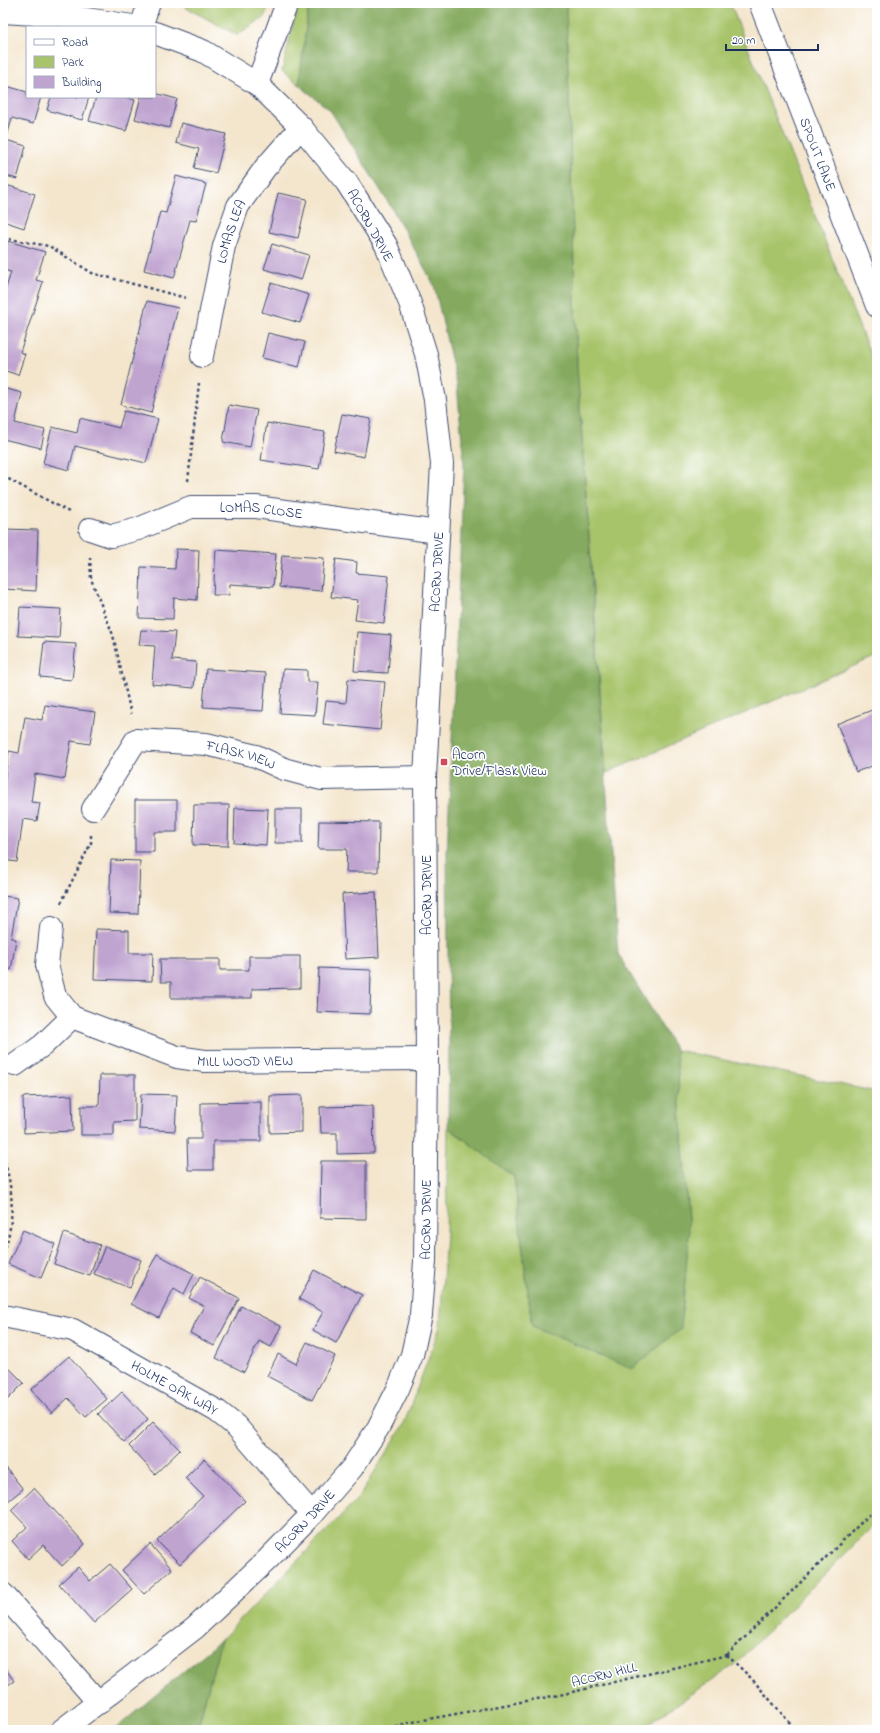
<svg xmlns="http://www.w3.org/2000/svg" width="880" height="1733" viewBox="0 0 880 1733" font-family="'Indie Flower',sans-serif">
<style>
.green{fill:#a7c46b;stroke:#617a64}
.forest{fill:#85aa5f;stroke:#506c5e}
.building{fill:#c0a4d0}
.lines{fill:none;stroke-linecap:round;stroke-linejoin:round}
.street-casing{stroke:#3c4a6f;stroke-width:24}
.path{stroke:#3c4a6f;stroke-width:2.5;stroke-dasharray:3 3;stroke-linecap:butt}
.street{stroke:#fff;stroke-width:22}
.poi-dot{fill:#d1495b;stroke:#fff;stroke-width:1.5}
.labels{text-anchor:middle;stroke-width:3.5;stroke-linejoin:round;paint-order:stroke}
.street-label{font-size:14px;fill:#1b2f5e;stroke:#fff}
.poi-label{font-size:14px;fill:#1b2f5e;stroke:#fff;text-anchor:start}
</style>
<rect width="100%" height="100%" fill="#fff"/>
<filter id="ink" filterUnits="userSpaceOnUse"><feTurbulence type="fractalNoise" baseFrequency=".025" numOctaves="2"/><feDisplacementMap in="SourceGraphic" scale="8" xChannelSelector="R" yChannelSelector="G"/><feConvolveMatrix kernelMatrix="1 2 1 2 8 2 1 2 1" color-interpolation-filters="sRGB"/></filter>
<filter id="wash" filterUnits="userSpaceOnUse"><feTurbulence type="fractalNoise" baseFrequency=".012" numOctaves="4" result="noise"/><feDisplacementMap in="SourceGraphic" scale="16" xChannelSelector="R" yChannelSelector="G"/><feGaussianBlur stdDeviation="0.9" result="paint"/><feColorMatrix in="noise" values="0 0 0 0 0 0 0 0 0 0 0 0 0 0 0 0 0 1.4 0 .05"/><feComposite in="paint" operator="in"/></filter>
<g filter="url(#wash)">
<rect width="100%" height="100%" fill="#f4e6cd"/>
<!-- green -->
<path class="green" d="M184,3h86l-6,14 -27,18 -52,-28z
M298,3h11l-10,82 -17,-14z
M566,3h164l147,368v285l-271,117 -29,-406z
M676,1050l201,42v430l-144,144 -94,64h-442l24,-90 138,-143 44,-71 37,-99 6,-94 2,-106 66,50 18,149 157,-92z"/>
<!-- forest -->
<path class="forest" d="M309,3h257l11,364 41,587 58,96 13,184 -8,94 -49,41 -100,-43 -18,-149 -66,-50 1,-80 -2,-194 17,-389 -7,-80 -23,-99 -41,-75 -63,-100 -31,-25z
M221,1640l-24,90h-83z"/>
<g id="blocks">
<!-- building -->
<path class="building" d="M3,85l24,7v5h14l-8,27 -21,-6 -6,22 20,6 -9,33 -14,-4z
M155,93l22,6 -8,29 -34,-9 6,-22h14z
M51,97h38l-7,23 -35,-10z
M96,97h29l10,3 -9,31 -37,-10z
M181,123l45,11 -10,39 -22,-5 5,-19 -23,-6z
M176,176l30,8 -10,37 -6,-1 -16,58 -30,-8 16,-58 6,1z
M6,185l29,9 -11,34 -21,-7v-27z
M278,193l29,6 -9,39 -29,-6z
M8,241l37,11 -9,28 7,2 -23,70 5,2 -7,21 -15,-5v-72l8,-26 -8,-2v-12z
M272,244l37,11 -8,25 -37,-11z
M271,283l38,12 -9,28 -38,-11z
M147,301l31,7 -27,105 -30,-8z
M268,333l37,9 -6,25 -37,-9z
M3,388l19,5 -7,30 30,7 -4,18 -38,-9z
M229,405l28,5 -7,37 -27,-5z
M124,411l34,8 -12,44 -71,-17 -6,24 -26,-7 9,-36 25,6 3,-15 39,10z
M342,414l29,5 -7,38 -30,-6z
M267,423l58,9 -6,37 -58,-9z
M3,529l35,1 -2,61 -32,-2z
M176,549l23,1 -2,50 -23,-2 -1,21 -34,-1 2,-51 34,2z
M216,550l60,4 -3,33 -43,-3 -1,11h-16z
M282,555l42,3 -3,33 -42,-4z
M336,559l21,3 -1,11 33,3 -5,47 -29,-3 3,-20 -27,-3z
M20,607l41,2 -2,29 -41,-2z
M141,630l34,2 -3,28 24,2 -2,26 -42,-4 3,-38 -16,-1z
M357,632l34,3 -3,38 -34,-2z
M44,642l32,2 -4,36 -32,-3z
M206,669l60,4 -3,38 -60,-4z
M283,669l24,1v12h11l-3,33 -35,-2z
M348,679l37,3 -5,48 -57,-6 3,-23 20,2z
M45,705l50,7 -5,32 -19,-3 -6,38 -30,-5 -4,28 9,1 -3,18 -14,-2 -6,43 -14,-2v-71l6,-38 10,2 6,-36 17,3z
M877,708v56l-21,8 -19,-48z
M135,800h42v32h-23v20h-19z
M194,805h35l-1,41 -35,-1z
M235,808l33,1 -2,36 -32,-2z
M275,809h27v34h-27z
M319,821l60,1 -1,50h-32l1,-23h-29z
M111,860l29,1 -2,53 -29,-1z
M376,892l3,65 -34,2 -3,-65z
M3,896l15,2 -7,40 5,1 -5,31 -8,-2z
M96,929l33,1v23h24l-1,28 -58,-2z
M249,956h51v32l-48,1v9h-81v-16h-10l-1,-23h60v11h29z
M319,968l52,2 -1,44 -53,-2z
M100,1075h35v46l-21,1v13h-33v-29h18z
M141,1094l36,1 -2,36 -36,-2z
M72,1095l1,36 -49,2 -1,-36z
M302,1095v37l-32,1v-37z
M261,1102v39h-48v29h-25l-1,-31h14v-36z
M373,1106l1,47 -37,1v-21h-16l-1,-26z
M321,1161h45v58l-46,-1z
M23,1230l32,14 -14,34 -33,-14z
M64,1233l36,12 -10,31 -36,-12z
M105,1246l36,14 -11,28 -36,-14z
M157,1254l37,20 -10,20 -10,-6 -15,30 -28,-14z
M314,1270l48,25 -26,48 -23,-13 10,-18 -24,-13z
M200,1277l39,21 -25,48 -24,-13 14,-27 -15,-8z
M241,1306l40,20 -10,21 -12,-6 -15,31 -28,-14z
M307,1342l28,14 -23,44 -45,-24 11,-22 18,10z
M69,1356l38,43 -21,18 -18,-19 -16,15 -21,-23z
M6,1365l18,18 -21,21v-35z
M122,1392l26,27 -24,23 -26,-28z
M153,1422l27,28 -25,24 -26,-28z
M204,1459l41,42 -65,63 -23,-23 46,-45 -18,-18z
M3,1464l20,25 -20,16z
M34,1488l51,56 -23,22 -19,-21 -15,14 -16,-18 15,-14 -16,-17z
M150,1544l22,25 -28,25 -22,-24z
M110,1564l22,25 -38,34 -35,-39 19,-17 12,14z
M3,1665l11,16 -11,7z"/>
</g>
</g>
<g filter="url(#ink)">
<use href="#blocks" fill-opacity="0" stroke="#3c4a6f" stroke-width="1"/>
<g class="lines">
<!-- street casing -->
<g class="street-casing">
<g id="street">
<path id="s1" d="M760,3l117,303"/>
<path d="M3,12l63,4 73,11"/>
<path d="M141,27l8,-24"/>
<path d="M257,84l30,-81"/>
<path id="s2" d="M202,356l22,-110 14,-40 27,-38 36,-41"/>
<path id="s3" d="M90,529l21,7 27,-7 53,-22h65l182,25"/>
<path id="s4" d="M93,809l43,-69 70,4 50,12 28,13 37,10 104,-2"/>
<path id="s5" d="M51,928l-4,37 8,31 17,21 105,40 28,4 222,-2"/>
<path d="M15,1065l28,-20 29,-28"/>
<path id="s6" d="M3,1316l70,14 144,81 19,15 76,88"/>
<path d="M3,1594l96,109"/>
<path id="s7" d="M62,1730l133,-102 72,-68 45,-46 40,-46 26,-40 20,-39 14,-34 9,-40 4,-54 2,-202 -2,-282 17,-313 -7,-64 -9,-46 -16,-51 -24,-58 -39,-62 -46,-56 -44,-43 -54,-33 -48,-18"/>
</g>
</g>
<!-- path -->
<path class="path" d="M3,238l46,8 43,27 94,25
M3,476l66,36
M188,481l11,-98
M90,557l1,22 22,56 18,79
M61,903l30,-60v-8
M3,1156c11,34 12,65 0,99
M727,1655l150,-148
M727,1655l25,24 44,51
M384,1730l23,-7 157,-29 163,-39"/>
<!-- street -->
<use href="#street" class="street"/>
</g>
</g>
<!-- markers -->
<rect class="poi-dot" x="440" y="758" width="8" height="8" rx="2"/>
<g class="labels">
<!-- street labels -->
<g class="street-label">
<text dy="5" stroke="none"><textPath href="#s1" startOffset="162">SPOUT LANE</textPath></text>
<text transform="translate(371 225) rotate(61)" y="5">ACORN DRIVE</text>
<text dy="5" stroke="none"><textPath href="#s2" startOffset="128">LOMAS LEA</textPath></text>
<text dy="5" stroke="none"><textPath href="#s3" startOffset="178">LOMAS CLOSE</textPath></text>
<text dy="5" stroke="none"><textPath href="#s7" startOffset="1305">ACORN DRIVE</textPath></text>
<text dy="5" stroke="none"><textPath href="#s4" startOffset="188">FLASK VIEW</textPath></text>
<text transform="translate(426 895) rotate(-90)" y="5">ACORN DRIVE</text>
<text dy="5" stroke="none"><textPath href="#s5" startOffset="277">MILL WOOD VIEW</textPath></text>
<text dy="5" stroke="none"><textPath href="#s7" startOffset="657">ACORN DRIVE</textPath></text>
<text dy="5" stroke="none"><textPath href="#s6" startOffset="188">HOLME OAK WAY</textPath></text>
<text dy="5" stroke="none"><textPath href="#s7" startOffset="321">ACORN DRIVE</textPath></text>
<text transform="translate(604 1674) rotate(-14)" y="5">ACORN HILL</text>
</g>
<!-- poi labels -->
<g class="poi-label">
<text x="452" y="759">Acorn<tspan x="452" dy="16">Drive/Flask View</tspan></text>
</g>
</g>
<!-- margin -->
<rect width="880" height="1733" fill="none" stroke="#fff" stroke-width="16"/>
<!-- legend -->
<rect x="26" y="26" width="130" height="72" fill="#ffffff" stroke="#a4acbf"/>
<rect x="34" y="39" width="20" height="6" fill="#ffffff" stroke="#a4acbf"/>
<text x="62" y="46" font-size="12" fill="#1b2f5e">Road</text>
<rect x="34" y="56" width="20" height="12" fill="#a7c46b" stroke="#a4acbf"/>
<text x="62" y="66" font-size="12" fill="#1b2f5e">Park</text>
<rect x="34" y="76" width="20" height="12" fill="#c0a4d0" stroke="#a4acbf"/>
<text x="62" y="86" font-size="12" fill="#1b2f5e">Building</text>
<!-- scale -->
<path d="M726 44v6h92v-6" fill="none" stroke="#1b2f5e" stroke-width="2"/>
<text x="732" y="44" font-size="12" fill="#1b2f5e" stroke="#ffffff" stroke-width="3" paint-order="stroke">20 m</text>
</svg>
